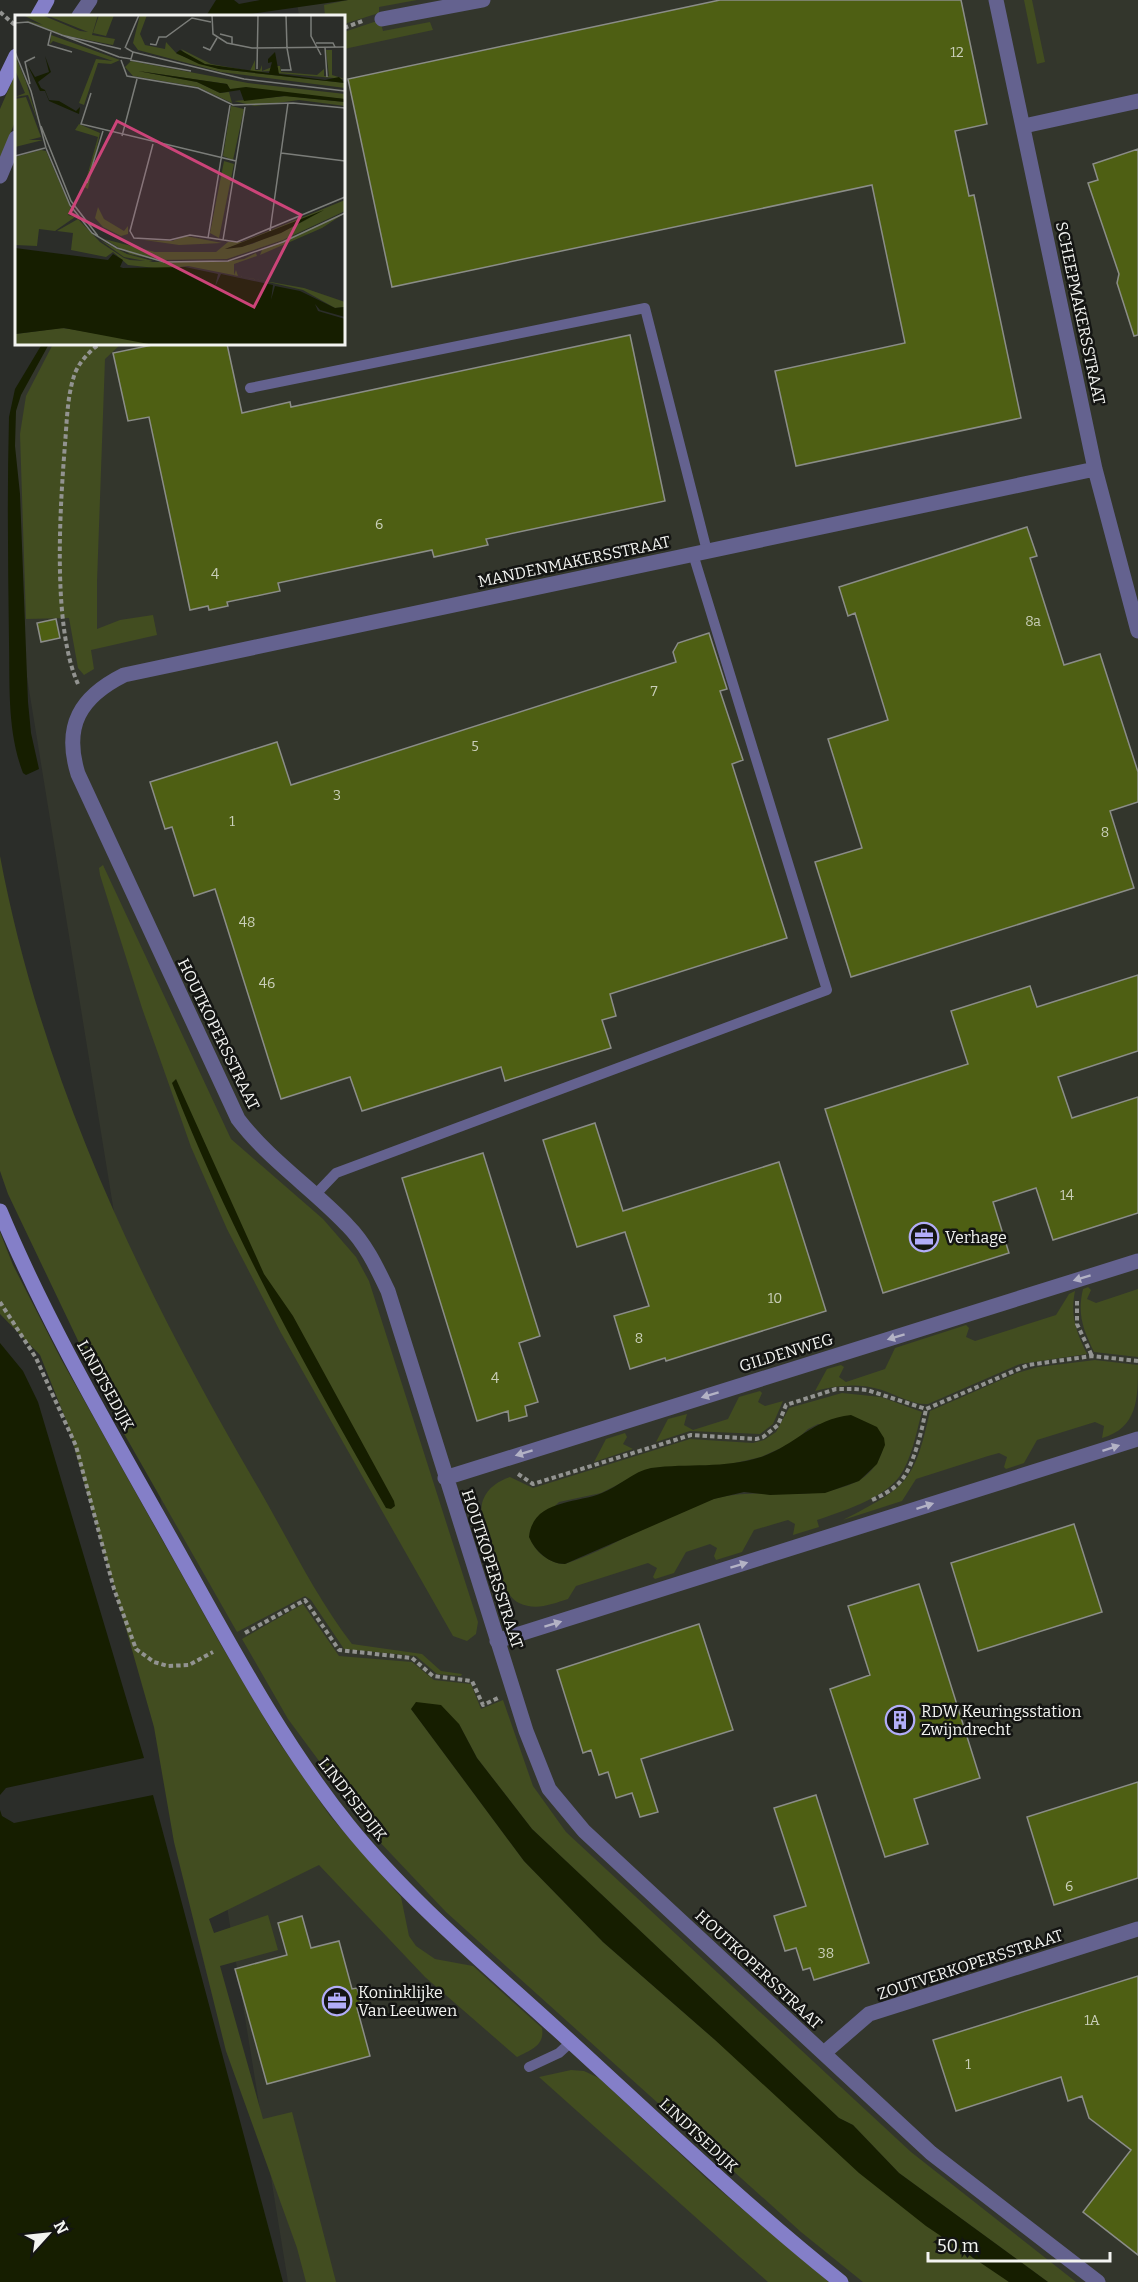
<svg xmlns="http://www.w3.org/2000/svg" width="1138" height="2282" viewBox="0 0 1138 2282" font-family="Bitter,serif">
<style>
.built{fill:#33362c}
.green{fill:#424d20;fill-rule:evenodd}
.water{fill:#161e00}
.building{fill:#4e5f13;stroke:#8b8d88;stroke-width:1.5}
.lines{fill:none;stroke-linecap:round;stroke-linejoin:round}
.path{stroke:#929390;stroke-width:4;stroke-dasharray:4.5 3;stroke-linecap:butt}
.lane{stroke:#64628f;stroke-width:10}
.street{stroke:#64628f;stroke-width:15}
.secondary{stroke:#847fc8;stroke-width:15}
.oneway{fill:#b3b2c5}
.labels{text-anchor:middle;stroke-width:5;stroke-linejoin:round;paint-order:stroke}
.number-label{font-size:14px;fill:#cacfba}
.street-label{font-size:16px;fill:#f3f4f1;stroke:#141513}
.poi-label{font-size:16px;fill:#f3f4f1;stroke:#141513;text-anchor:start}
.inset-road{fill:none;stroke:#7b7d79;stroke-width:1.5}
.view{fill:#cc4479;fill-opacity:0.15;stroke:#cc4479;stroke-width:3}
.inset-edge{fill:none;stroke:#f3f4f1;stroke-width:3}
</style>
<rect width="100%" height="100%" fill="#2b2d29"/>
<!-- built -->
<path class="built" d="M312,0h826v2282h-850l-270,-1660 -6,-204 9,-32 21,-42h302v-328h-45l-2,-13z"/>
<!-- green -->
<path class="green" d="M348,0h69l-38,7v6l-35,11v-8h-19l-1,-11z
M1024,0h8l13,62 -8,2z
M380,20l3,11 47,-9 3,8 -89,19v-17z
M16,72v47l-16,41v-51z
M53,344h68l-16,15 -8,223v47l23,-9 33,-5 4,20 -66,15 3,19 -10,6 -6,-7 -9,-50 -43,1 -6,-185 6,-38z
M0,856c43,228 142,434 259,633 29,50 58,110 93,155l70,10 19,17 21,3 -1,2 -24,-2 -21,-18 -72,-7 -33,-49 -6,-4 -68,36 -123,-216 -106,-222 -8,-23z
M103,865l128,274 92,80 33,38 13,24 109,341 -2,12 -9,7 -14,-5 -172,-303 -54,-104 -36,-82 -49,-139 -42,-133 -1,-7z
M0,1232l13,33 48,94 160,286 55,93 54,78 71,81 8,39 7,10 19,13 38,7 69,62c3,18 -12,22 -25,29l-92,-80 -106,-112 -110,54 5,14 54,-18 10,35 -58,16 43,153 29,-7 44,170h-30l-9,-34 -71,-197 -52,-209 -20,-115 -86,-302 -28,-70 -40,-41z
M1088,1287l3,3 -4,9 9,4 42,-14v68l-44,-5c-11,-23 -17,-38 -11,-63z
M1075,1291c-5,25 1,40 12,63l-67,10 -92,40c-16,1 -31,-9 -46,-14 -23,-7 -44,-5 -67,1l12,-22 14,-4 3,2 -5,10 7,5 39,-13 10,-21 71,-23 3,3 -3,9 9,4 81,-26 13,-21z
M1095,1360l43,5c0,33 0,63 -36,73l2,-12 -9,-4 -58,18 -13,23 -18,6 -2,-2 3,-10 -8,-4 -11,3 -72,23 -14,22 -59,19c64,-33 71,-37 87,-109l87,-38 21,-6z
M760,1391l2,2 -4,9 7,4 18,-5 -10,23 -13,10 -70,-3 -34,11 12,-23 19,-5 -3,11 9,5 35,-11 11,-22z
M842,1393l39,4 41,15c-6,21 -10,47 -23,65 -15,21 -58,35 -82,43l2,7 -26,8 2,-11 -7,-4 -34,10 -12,22 -26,8 -2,-4 3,-8 -7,-4 -24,8 -12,21 -19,6 -2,-2 4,-9 -9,-5 -72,23 -8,13c-16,5 -32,12 -49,4 -20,-8 -44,-83 -36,-103 5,-13 16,-19 27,-23l23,11 157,-49 63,4 11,-3 12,-8 13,-24zM818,1424l66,14c1,17 -12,37 -28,44 -47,22 -91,4 -139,16 -53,14 -100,49 -152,66 -16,0 -37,-16 -35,-34l29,-28 42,-9 48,-24 77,-4 35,-8 33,-15 14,-13z
M625,1433l2,4 -4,7 10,5 -39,13 12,-23z
M303,1604l36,52 73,6 22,18 37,4 10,25 22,-9 30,86 33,46 345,320 165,130h-28l-149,-109 -46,-48 -14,-7 -307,-289 -55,-71 -18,-34 -48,-15 113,152 79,81 111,97 295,243h-146l-62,-50 -355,-320 -70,-74 -88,-119 -46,-80z
M571,2070l13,1 15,7 109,102 121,102h-61l-229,-205z"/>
<!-- water -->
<path class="water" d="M216,0h18l5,4 21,-4h88l-111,16h-31z
M42,344h7l-28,51 -5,16 -1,35 5,48 8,208 3,31 8,36 -13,6 -3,-2c-16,-42 -13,-87 -14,-131 -1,-75 -2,-150 0,-225l6,-28z
M176,1079l88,195 29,42 101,185 1,5 -4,3 -5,-1c-79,-138 -156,-276 -214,-425z
M0,1343l23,28 15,31 106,356 -138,30 -6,7z
M851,1415l26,12 7,11 1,7 -8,19 -18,17 -34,12 -55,2 -26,-3 -30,7 -149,65c-16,0 -30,-13 -36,-27 4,-38 47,-33 73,-44 16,-6 32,-22 49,-25 37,-5 73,1 110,-11 35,-12 51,-38 90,-42z
M416,1702l25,3 18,19 18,34 55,71 307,289 14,7 46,48 149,109h-39l-83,-56 -67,-53 -145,-134 -111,-97 -79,-81 -113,-152z
M153,1795l130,487h-283v-472l2,6 12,7z"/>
<!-- building -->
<path class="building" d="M720,0h241l26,124 -32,7 14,65 5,-1 47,223 -225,48 -21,-95 130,-28 -33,-158 -480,102 -44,-208z
M1138,149v186l-4,1 -17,-53 2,-9 -31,-91 10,-3 -5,-16z
M630,335l35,166 -179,38 2,6 -54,12 -2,-7 -154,33 2,8 -53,11 1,4 -19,4 -1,-4 -18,4 -41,-193 -21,4 -15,-68 44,-9h70l15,69 48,-11 1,5z
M1027,527l10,29 -7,2 34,107 36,-11 38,118v30l-28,9 24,77 -283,89 -36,-115 47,-14 -34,-109 60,-19 -33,-107 -7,3 -9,-29z
M56,619l4,19 -19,4 -4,-19z
M709,633l18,56 -7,2 23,69 -11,4 55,174 -177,56 6,22 -14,4 9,28 -106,33 -4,-14 -139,44 -12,-34 -69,22 -66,-210 -21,7 -22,-69 -7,2 -15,-47 127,-40 14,43 385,-123 -3,-10 5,-9z
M1138,975v76l-80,26 14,41 66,-21v116l-85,27 -17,-52 -43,14 16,51 -126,40 -58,-184 143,-45 -17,-53 79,-25 7,21z
M595,1123l28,88 156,-49 47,149 -160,50 -1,-3 -35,11 -16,-53 35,-10 -24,-74 -48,15 -34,-107z
M483,1153l57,183 -21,7 19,59 -13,4 2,10 -18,5 -1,-10 -31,10 -75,-243z
M1074,1524l28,88 -124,39 -27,-88z
M919,1584l61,194 -66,21 14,45 -43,13 -55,-168 40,-14 -22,-69z
M699,1624l34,106 -92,29 17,53 -18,5 -8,-24 -16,5 -8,-26 -9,3 -8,-25 -8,3 -26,-83z
M1138,1782v96l-84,27 -27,-88z
M816,1795l53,168 -55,17 -4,-12 -7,2 -7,-22 -11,3 -11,-35 32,-10 -32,-98z
M302,1916l9,32 28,-7 13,48 5,-1 5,19 -5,1 13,48 -103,28 -32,-115 52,-14 -9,-32z
M1138,1976v279l-55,-43 48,-62 -42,-32 -7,-22 -14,5 -7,-24 -105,34 -23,-71z"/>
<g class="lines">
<!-- path -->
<path class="path" d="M0,12l16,14
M344,28l21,-8
M78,684c-26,-58 -18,-176 -13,-240 2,-23 2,-46 9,-68 4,-13 15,-24 25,-32
M1077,1301v23l15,32
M0,1302l36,56 40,88 38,143 22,60 18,13 14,4 21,-1 24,-13
M518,1474l15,10 158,-49 65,4 7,-2 15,-12 8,-20 50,-16h18l13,1 59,19 102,-44 64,-9 46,5
M872,1500c9,-4 18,-9 25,-15 16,-14 25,-55 29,-76
M245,1633l60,-33 34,50 73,8 21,18 39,5 11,24 15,-7"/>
<!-- lane -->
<path class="lane" d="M250,388l395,-80 62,243
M315,1195l21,-22 491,-183 -134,-436
M529,2067l30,-14 12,-11"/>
<!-- street -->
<path class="street" d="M996,0l99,469 43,162
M79,16l11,-16
M382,19l101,-19
M1024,126l114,-25
M0,176l16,-38
M1095,469l-971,206c-44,22 -61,51 -46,99l160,345c31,41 74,69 109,106 19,19 30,43 41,66l138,440 23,58 35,42 347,322 167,129
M445,1478l693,-217
M497,1641l641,-202
M824,2053l45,-39 269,-85"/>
<!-- secondary -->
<path class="secondary" d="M38,16l9,-16
M0,89l16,-33
M0,1211c48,115 112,223 173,332 54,96 106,196 175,282 62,77 141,142 213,208 92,84 182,171 280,249"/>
</g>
<!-- one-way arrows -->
<defs><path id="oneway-solid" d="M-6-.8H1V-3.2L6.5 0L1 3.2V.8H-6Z" transform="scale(1.5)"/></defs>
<g class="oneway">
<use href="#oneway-solid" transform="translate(1082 1278) rotate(163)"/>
<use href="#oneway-solid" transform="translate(896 1337) rotate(163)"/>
<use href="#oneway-solid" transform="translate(710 1395) rotate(163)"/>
<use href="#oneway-solid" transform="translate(1111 1448) rotate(-18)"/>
<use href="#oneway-solid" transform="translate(524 1453) rotate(163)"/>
<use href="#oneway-solid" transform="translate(925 1506) rotate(-18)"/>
<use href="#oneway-solid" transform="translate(739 1565) rotate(-17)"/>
<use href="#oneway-solid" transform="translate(553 1624) rotate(-17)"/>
</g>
<!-- icons -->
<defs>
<g id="office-ring" transform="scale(1.5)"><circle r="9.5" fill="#141513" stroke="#b2adf9" stroke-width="1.5"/><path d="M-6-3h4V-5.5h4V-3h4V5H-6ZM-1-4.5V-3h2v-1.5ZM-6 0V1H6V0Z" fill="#b2adf9"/></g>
<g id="building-ring" transform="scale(1.5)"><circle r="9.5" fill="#141513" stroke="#b2adf9" stroke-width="1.5"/><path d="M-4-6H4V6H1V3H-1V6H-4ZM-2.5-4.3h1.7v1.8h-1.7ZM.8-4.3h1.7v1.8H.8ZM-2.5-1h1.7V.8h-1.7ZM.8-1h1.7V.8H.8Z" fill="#b2adf9"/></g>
</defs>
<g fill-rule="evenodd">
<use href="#office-ring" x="924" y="1237"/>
<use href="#building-ring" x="900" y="1720"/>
<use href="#office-ring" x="337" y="2001"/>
</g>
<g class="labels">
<!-- number labels -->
<g class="number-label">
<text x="957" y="57">12</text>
<text x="379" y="529">6</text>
<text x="215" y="579">4</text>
<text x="1033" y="626">8a</text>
<text x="654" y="696">7</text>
<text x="475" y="751">5</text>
<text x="337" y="800">3</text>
<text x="232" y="826">1</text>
<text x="1105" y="837">8</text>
<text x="247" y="927">48</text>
<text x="267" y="988">46</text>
<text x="1067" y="1200">14</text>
<text x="775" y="1303">10</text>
<text x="639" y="1343">8</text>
<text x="495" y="1383">4</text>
<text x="1069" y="1891">6</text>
<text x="826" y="1958">38</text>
<text x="1092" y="2025">1A</text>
<text x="968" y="2069">1</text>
</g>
<!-- street labels -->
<g class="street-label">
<text transform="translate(1081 313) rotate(78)" y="6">SCHEEPMAKERSSTRAAT</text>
<text transform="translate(574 561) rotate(-12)" y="6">MANDENMAKERSSTRAAT</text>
<text transform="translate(219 1034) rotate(64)" y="6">HOUTKOPERSSTRAAT</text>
<text transform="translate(786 1352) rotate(-17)" y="6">GILDENWEG</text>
<text transform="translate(106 1385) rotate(61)" y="6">LINDTSEDIJK</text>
<text transform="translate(493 1569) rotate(72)" y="6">HOUTKOPERSSTRAAT</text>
<text transform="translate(353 1799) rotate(52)" y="6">LINDTSEDIJK</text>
<text transform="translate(970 1964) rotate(-18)" y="6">ZOUTVERKOPERSSTRAAT</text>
<text transform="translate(759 1969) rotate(43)" y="6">HOUTKOPERSSTRAAT</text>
<text transform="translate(699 2135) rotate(43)" y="6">LINDTSEDIJK</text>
</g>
<!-- poi labels -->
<g class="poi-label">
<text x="945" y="1243">Verhage</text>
<text x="921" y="1717">RDW Keuringsstation<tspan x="921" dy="18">Zwijndrecht</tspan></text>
<text x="358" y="1998">Koninklijke<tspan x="358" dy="18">Van Leeuwen</tspan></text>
</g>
</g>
<!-- overview -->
<g transform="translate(15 15)">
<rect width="330" height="330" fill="#2b2d29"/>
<path d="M8,0h19l38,16 8,1 -42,-17h52l-6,20 23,4 -2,6 -50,-10 -38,-15 18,5zM84,0h15l-8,21 -13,-3zM125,0h7l-7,19 5,11 20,4 1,-7 11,12 42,15 126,14v5l-124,-16 -83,-22 -5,-7zM36,20l69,25 -9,4 -13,-1 -14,42 -5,-2 17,-44 17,2 -60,-20 -3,3zM166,34l30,15 39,7 5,-11v10h5l2,-5v6l10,-4v4l-23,1 -44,-8 -17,-7zM311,35h6v25l13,4 -68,-6 -1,-7h4l1,6 36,3 7,-6v7h5zM0,40l11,27 12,40 -10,-27 -13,2 10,-4 -10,-23zM116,46l117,22 97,11v5l-115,-10 -3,-5 -89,-13 59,11 23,11 9,-1 3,11 -34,-16 -65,-11 -8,-9zM272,81l58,6v4l-46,-6 -44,6 -21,-5zM11,82l15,40 -12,3h14l-28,7v-48zM216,91l13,3 -11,51 -10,-4zM64,109l21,9 -12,56 -4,-2 14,-50 -23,-7zM26,135l5,1 26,60 -4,4 7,2 -20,14 -16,-2 -2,17 -22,-1v-88zM209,146l10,3 -15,74 -9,-5zM330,185v11l-62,29 -56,19 -70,1 -27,-6 -26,-15 51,13h61l12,-10h14zM298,202l-61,27 -27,5 57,-19zM83,192l6,12 20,12 4,-5v8l-7,2 -18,-9 -8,-9zM330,198l-23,15 -62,27 2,-5zM63,204l22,23 24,16 6,2 15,1 -21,-4 -24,-17 27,14 26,7 -4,1h73l22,-3 12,-6 1,3 -23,8v11l2,-5 2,6 66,12 41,14v5l-10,1 -32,-18 -39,-9 -76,-15 -24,3 -36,-4 -15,-13 -7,5 -35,-7 2,-17 -16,-2zM171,221l36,7 -43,2 -35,-5 28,1zM46,313l9,1 94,16h-149l1,-11z" fill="#424d20" fill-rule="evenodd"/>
<path d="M165,35l25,14 64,9 3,-11 -4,1v-4l7,-7 4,22 46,6 14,-3 6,6 -126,-14 -20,-5 -23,-11zM30,41l6,16 -13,10 3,6 4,2 4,10 10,1 17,10 4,-4 -1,7 -30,-13 -4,-10h-5l-13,-27 8,13 14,-5zM123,56l89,13 3,5 16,-2 99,12v3l-61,-6 -40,5 -4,-11 -20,3 -23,-11zM309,195l-43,23 -39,14 -17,2zM0,233l93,12 5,-6 10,6 -3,7 3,1 62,-1 33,7 -3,13 6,-13 52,11 -2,15 4,-14 25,5 35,17 10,-1v10l-25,-7 -5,-6 3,7 27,8v26h-191l-90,-17 -49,6z" fill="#161e00"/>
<path class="inset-road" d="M197,0l1,19 14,9 25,5 93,-1M271,0l1,33M296,0v21l10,19M0,8l13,-1 91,35M36,17l-3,13 24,7M205,19l12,3v7M46,20l60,14M301,28h17l2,4M135,29l6,1 3,-8h7l26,-19 19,4M188,32l7,3 7,-12M310,32l2,30M110,33l14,-33M0,37l16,39 15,57 24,57 22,28 25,15 47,14 64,-1 55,-19 62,-29M118,37l111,27 101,12M104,42l12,2 2,-7 -7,-4M106,45l6,16 71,12 35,17 60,-2 52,5M115,45l61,11M242,54l1,-54M266,55h10l-4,-22M15,69l-5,-22 10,-5M76,78l-10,31 155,37M26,111l30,75 27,35M107,121l15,-57M138,129l-23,87 4,7 36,2 20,-5 47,7 108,-45M266,138l64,8M0,141l30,-8M72,168l16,-52M255,216l18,-128M193,223l22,-133M208,225l22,-133"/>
<path class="view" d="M102,106l184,94 -47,92 -184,-94z"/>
<rect width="330" height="330" class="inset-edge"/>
</g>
<!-- north arrow -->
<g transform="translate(48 2234) rotate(63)" stroke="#141513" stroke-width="4.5" paint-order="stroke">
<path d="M0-4.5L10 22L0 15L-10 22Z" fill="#f3f4f1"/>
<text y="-9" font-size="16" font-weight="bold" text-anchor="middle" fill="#f3f4f1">N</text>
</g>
<!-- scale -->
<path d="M928 2252v9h182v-9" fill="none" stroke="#f3f4f1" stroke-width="3"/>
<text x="937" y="2252" font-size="18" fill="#f3f4f1" stroke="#141513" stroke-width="4.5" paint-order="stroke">50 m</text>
</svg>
